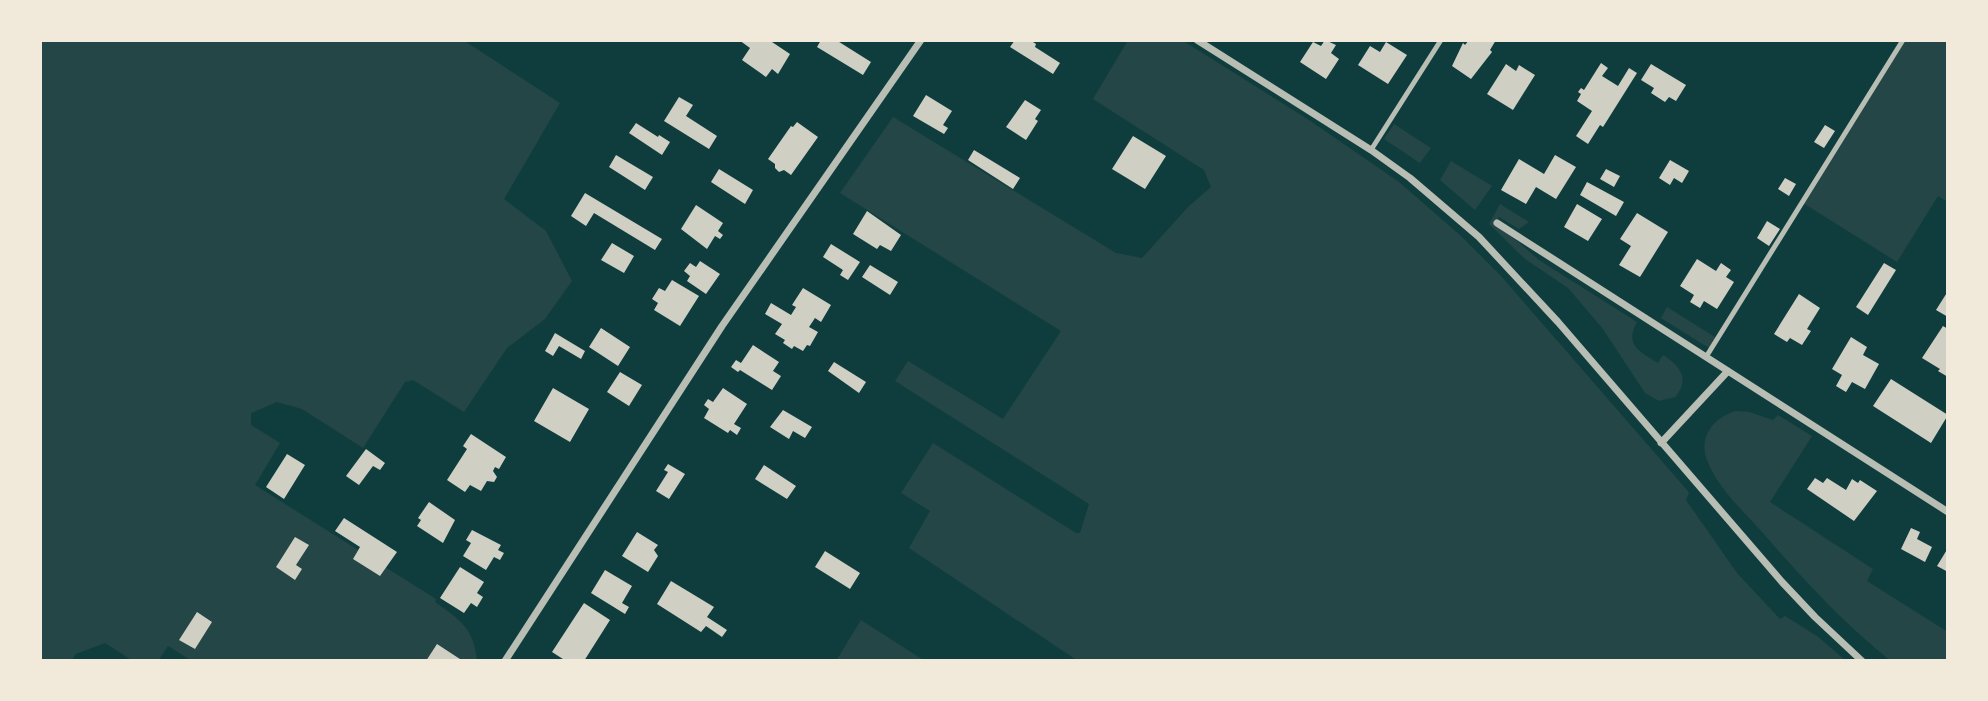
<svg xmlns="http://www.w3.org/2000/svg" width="1988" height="701" viewBox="0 0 1988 701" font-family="Poppins,sans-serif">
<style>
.green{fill:#244646}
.building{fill:#cfcfc3}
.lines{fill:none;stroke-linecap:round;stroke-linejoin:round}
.service{stroke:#b8beb3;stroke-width:5}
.minor{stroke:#b8beb3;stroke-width:7}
</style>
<rect width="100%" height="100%" fill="#0f3d3e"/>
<!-- green -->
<path class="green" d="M40,40h423l97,63 -56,96 42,32 26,50 -27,38 -38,29 -43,64 -51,-32 -8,2 -42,66 -61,-39 -25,-7 -26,11v12l29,18 -25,42 181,114 -1,3c25,18 39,26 42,59h-285l-24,-15 -10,15h-25l-28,-18 -29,11 -5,7h-31z
M1128,40h54l127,80 90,62 62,54 40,40 186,214 2,3 -3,7 51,73 43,46 5,-3 32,20 29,25h-768l-169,-113 21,-37 -29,-18 32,-50 143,90h4l9,-29 -194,-123 13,-20 95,58 58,-88 -221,-138 53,-76 223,136 26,5 46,-51 23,-20 -7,-17 -111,-71z
M1903,40h45v162l-10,-6 -41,66 -94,-59z
M1394,124l37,24 -11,15 -36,-24z
M1451,161l41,25 -17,24 -35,-30z
M1500,204l29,18 -10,7 -20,-12 -3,6 43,37 98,62c-13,23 3,30 21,41l5,-8c16,10 28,24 12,42l-16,4 -14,-8 -42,-64 -35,-41 -43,-29 -36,-35z
M1667,307l48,30 -6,11 -48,-30z
M1736,411l13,1 24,8 5,-5 34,21 -42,66 103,67 -6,12 81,51v29h-57c-48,-38 -89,-83 -129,-129 -19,-21 -45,-45 -55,-72 -9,-23 7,-43 29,-49z
M861,620l64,41h-89z"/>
<!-- building -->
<path class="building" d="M739,40h30l21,14 -12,20 -6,-5 -6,8 -24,-17 8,-12z
M821,40h15l35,22 -8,13 -46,-28z
M1015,40h15l6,4 -1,3 25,16 -7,11 -43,-27z
M1325,40l11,5 -5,8 8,6 -13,20 -26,-17 13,-20 8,4z
M1469,40h27l-6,10 2,2 -21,27 -19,-13 11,-23 2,2z
M1386,42l21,13 -19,29 -30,-19 12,-19 10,6z
M1601,63l7,5 -6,8 16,10 11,-18 8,5 -34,54 -3,-2 -12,19 -12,-8 16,-25 -15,-10 4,-7 -3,-2 3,-4 3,2z
M1506,64l10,7 3,-6 16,10 -22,35 -26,-16z
M1651,64l35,21 -10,16 -7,-4 -4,5 -14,-9 3,-5 -13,-8z
M926,95l26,16 -9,14 5,3 -4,6 -31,-18z
M679,97l14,8 -7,11 31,20 -8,13 -45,-28z
M1025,100l16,10 -6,9 3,2 -12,19 -20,-13z
M797,122l21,15 -27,38 -7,-5 -5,2 -4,-4v-4l-7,-5 23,-33 2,1z
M636,123l22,14 1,-2 11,7 -8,13 -33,-22z
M1825,125l10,6 -11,17 -10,-6z
M1133,136l33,20 -21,33 -33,-20z
M974,150l46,28 -7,11 -45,-29z
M616,155l37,22 -8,13 -36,-23z
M1555,155l21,12 -20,32 -20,-12 -10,17 -25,-14 18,-31 25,15z
M1670,160l19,11 -7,12 -8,-5 -4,7 -11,-7z
M719,169l34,21 -8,14 -34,-22z
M1606,169l14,7 -6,11 -14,-8z
M1785,178l11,6 -7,12 -11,-7z
M1587,182l37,20 -8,14 -36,-21z
M585,193l77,46 -7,11 -61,-37 -8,13 -15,-10z
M1577,204l25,15 -14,22 -24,-14z
M696,205l27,18 -5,8 5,4 -3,4 -5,-3 -8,13 -26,-20z
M867,211l34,24 -10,16 -11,-6 -3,4 -24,-15z
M1637,213l31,19 -28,45 -21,-12 12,-19 -11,-7z
M1767,221l13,8 -11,17 -12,-8z
M612,243l22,13 -10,17 -23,-13z
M831,244l29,18 -12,18 -8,-5 3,-5 -20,-13z
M1697,259l19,12 5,-8 10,7 -5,7 8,5 -17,27 -13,-8 -4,7 -10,-6 4,-7 -14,-9z
M700,261l20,13 -14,20 -19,-13 3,-5 -6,-5 6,-8 6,4z
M1884,263l12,7 -28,45 -12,-8z
M870,265l28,17 -8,13 -28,-18z
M672,280l27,16 -19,30 -26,-16 4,-7 -6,-4 7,-11 6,3z
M803,288l28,17 -10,17 -6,-4 -6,9 9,5 -8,14 -3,-1 -4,6 -9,-5 -2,3 -9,-6 2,-3 -10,-6 7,-10 -17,-10 6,-11 20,12 5,-8 -4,-2z
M1948,291v26l-12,-7z
M1799,294l21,14 -13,21 4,2 -9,14 -12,-7 -3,4 -13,-8z
M1943,326l5,3v48l-10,-6 2,-2 -18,-11z
M601,328l29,19 -12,19 -29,-19z
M555,333l30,18 -4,8 -22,-13 -6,10 -8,-5z
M1851,337l16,10 -4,8 16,9 -14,25 -13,-7 -6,10 -10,-6 6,-11 -10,-6z
M753,345l26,17 -6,9 8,5 -9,14 -32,-20 -2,2 -7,-5 5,-7 5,3z
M834,362l32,20 -7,11 -31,-22z
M620,372l22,13 -13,21 -22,-14z
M1891,379l57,36 -17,28 -58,-37z
M553,388l36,21 -19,33 -36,-21z
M723,388l24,16 -13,20 7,4 -4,7 -7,-5 -2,3 -24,-15 5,-9 -5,-4 4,-6 5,3z
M783,410l29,17 -7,11 -12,-7 -4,8 -19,-12z
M471,434l35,23 -7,12 -4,-2 -2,4 4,6 -3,5 -7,-1 -6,10 -11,-6 -5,7 -18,-12 20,-31 -4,-3z
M366,449l19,14 -5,7 -7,-4 -14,19 -13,-9z
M287,454l18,11 -21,34 -18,-12z
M668,464l17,10 -16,25 -13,-8 12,-19 -4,-2z
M764,465l32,21 -9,13 -32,-20z
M1815,478l8,5 4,-5 19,12 6,-11 6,4 2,-3 17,11 -23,30 -47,-32z
M429,502l26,18 -12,23 -26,-17 4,-6 -3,-2z
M344,518l53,34 -17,24 -27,-17 7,-12 -25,-16z
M1911,528l9,4 -3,7 15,8 -7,15 -24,-13z
M472,530l29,15 -3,5 6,3 -4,7 -6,-3 -8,13 -23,-14 8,-13 -5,-3z
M637,532l21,13 -4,5 4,6 -10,16 -26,-16z
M295,537l14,8 -13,20 6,4 -7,11 -19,-13z
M1948,548v24l-11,-6z
M825,551l35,22 -10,16 -35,-22z
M460,567l24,15 -7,11 6,4 -6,10 -6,-4 -7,10 -24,-15z
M605,570l27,16 -10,17 7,4 -4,7 -34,-21z
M671,581l43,26 -7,10 20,13 -5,7 -16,-11 -5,6 -44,-28z
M584,603l26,17 -26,41h-18l-14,-9z
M197,612l15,10 -17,27 -16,-9z
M437,644l26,17h-37z"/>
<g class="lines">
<!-- service -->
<path class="service" d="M1371,150l70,-110
M1706,357l197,-317"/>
<!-- minor -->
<path class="minor" d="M1197,40l174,110 39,28 69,59 79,85 224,260 33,35 47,44
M1497,223l451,289
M1661,443l67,-72
M505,661l217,-335 199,-286"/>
</g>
<!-- border -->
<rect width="1988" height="701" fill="none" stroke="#f1e9da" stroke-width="84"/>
</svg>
